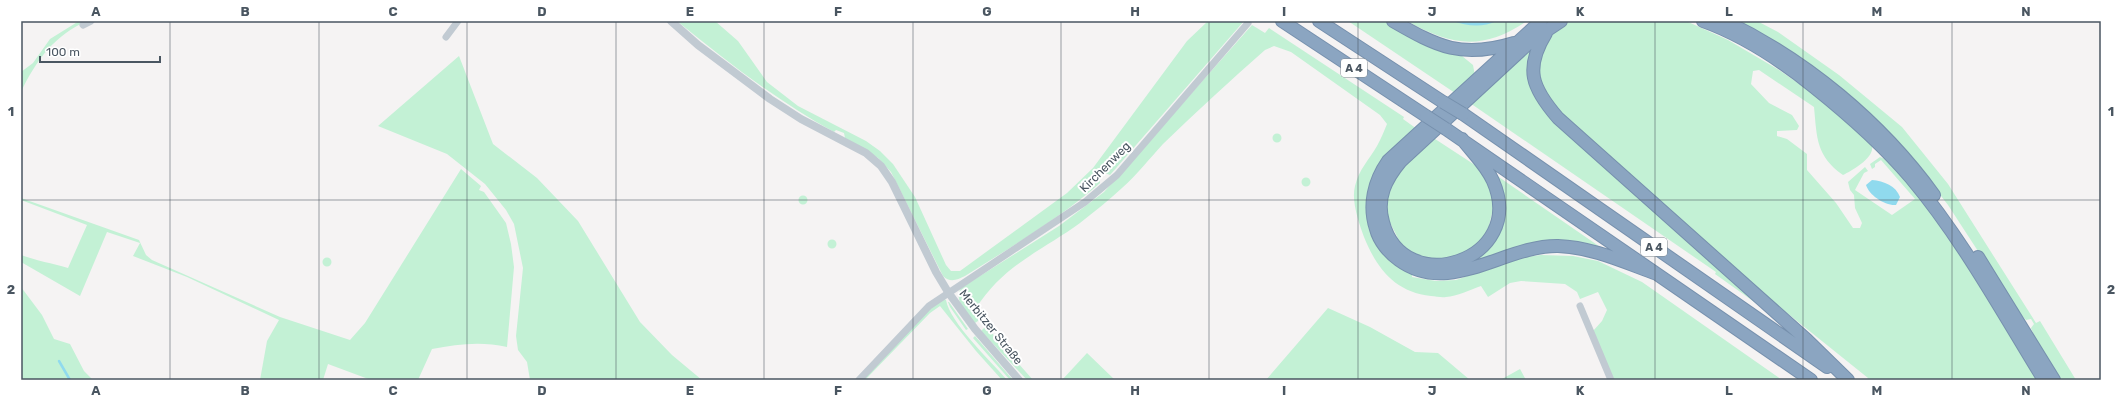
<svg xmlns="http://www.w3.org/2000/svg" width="2122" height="401" viewBox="0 0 2122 401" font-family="Rubik,sans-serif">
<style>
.green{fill:#c3f1d5}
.water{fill:#90daee}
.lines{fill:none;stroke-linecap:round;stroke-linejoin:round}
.stream{stroke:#90daee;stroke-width:2.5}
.motorway-casing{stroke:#7690ad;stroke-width:14}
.minor{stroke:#c1cad2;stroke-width:7}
.tertiary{stroke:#c1cad2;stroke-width:8}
.motorway{stroke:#8ba5c1;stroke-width:12}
.motorway-bridge-casing{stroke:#7690ad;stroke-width:14;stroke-linecap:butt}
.motorway-bridge{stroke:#8ba5c1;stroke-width:12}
.grid{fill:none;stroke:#4a5661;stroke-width:1;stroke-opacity:0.55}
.labels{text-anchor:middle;stroke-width:4;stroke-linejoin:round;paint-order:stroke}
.shield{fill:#fff;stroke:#808990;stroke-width:1}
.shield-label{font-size:11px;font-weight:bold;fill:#4a5661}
.street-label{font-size:12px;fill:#4a5661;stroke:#fff}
.neatline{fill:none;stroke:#4a5661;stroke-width:1.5}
.grid-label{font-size:13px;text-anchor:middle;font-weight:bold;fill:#4a5661}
</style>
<rect width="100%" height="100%" fill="#f5f3f3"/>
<!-- green -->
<path class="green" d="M79,21h8c-32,14 -51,39 -66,71v-20l12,-9 17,-24z
M677,21h38l23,20 29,41 31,24 68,35 14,10 13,13 22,33 31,68 5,6h9l107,-78 26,-25 94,-127 21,-20h36l-134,154 -5,-2 5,-10 -3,-1 -7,10v11c-41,36 -89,64 -135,93 -8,4 -15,7 -22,0l-52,-104 -13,-14 -33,-20 -1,-5 -8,-3 -2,2c-56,-31 -107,-70 -157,-111z
M1348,21h36l41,23 37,12 11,9 2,11 -20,17z
M1407,21h120c-45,30 -75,25 -120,0z
M1570,21h116l42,19 51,30 39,27 53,46c7,13 -18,27 -28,32 -27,-19 -26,-37 -29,-68l-55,-37 -6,1 -2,13 18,19 23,12 7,11 -2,4 -20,1v5l10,3 20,15v16l29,33 17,25h7l2,-5 -7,-15 -1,-13 -4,-5 -2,-8 17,-15 3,4 -4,2 -9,17 37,25 23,-16 -34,-39 -6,4v3l-3,2 -2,-5 10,-7c13,4 21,19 30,29 49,60 87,128 127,194h-170l1,-2 -96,-77 -227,-201 -9,-36 12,-26z
M1737,21h20l21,11 61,43 63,52 46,57 88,139 4,-2 36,59h-17l-19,-30 -9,-22 3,-4 -3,-5 -5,1 -9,-9 -69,-106 -34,-44z
M1252,25l13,8 4,-5 135,89 -1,2 14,10 -49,70 51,77 -7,-1v2l24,4 20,-1 62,-22 23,-3 32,1 25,5 44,21 140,98h-168l-21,-49 9,-10 5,-11 -9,-18 -18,7 -3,-7 -12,-8 -44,-3 -11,2 -22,14 -7,-11c-11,4 -24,10 -35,11 -5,1 -10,-1 -15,-1 -36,-4 -54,-27 -67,-59 -5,-14 -13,-36 -9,-51 4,-17 14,-26 22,-40 4,-7 7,-15 10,-22l-7,-9 -89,-63 -17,-6 -9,4c-34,30 -69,62 -102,94 -14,15 -26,31 -41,44 -13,12 -28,24 -42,35 -40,29 -75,41 -104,85l5,11 -6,4c-8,-11 -22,-22 -14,-35l98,-62 45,-34z
M1532,46v44l235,221 -52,-37 1,-2 -246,-169z
M459,56l34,88 44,34 41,43 62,101 32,33 30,25h-172l-3,-18 -9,-12 -2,-14 7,-68 -9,-44 -8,-14 -21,-26 -38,-30 -69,-28z
M1272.5 138a4.5 4.5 0 1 1 9 0a4.5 4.5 0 1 1-9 0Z
M1432,137l46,30 5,5 12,29 -8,33 -23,22 -38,4 -23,-12 -19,-37 7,-31z
M461,169l20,17 -2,4 5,2 22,31 5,21 3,23 -7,80c-26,-6 -49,-3 -75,2l-14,31h-47l-43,-16 -5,16h-63l7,-39 12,-21 -92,-43 -54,-21 7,-13 -33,-11 -27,64 -59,-34v-7c16,6 31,8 47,13l19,-43 -66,-25v-2l118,42 7,15 6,5 128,57 70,23 15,-17z
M1493,173l113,78 -20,-4 -119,17 -1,-2 31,-33z
M1301.5 182a4.5 4.5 0 1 1 9 0a4.5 4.5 0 1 1-9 0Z
M798.5 200a4.5 4.5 0 1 1 9 0a4.5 4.5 0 1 1-9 0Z
M827.5 244a4.5 4.5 0 1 1 9 0a4.5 4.5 0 1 1-9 0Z
M322.5 262a4.5 4.5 0 1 1 9 0a4.5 4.5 0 1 1-9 0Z
M21,287l21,28 12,24 16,5 14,27 9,9h-72z
M944,299l2,1c4,23 45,61 61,80h-5l-26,-29 -36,-45 -10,7 -65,67h-4l69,-73z
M948,302h1l19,27 -2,1 -16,-23z
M1328,308l42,19 45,25 23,1 32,27h-204z
M986,326l4,5 43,49h-6l-46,-49z
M975,336l38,44h-3l-37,-42z
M1087,353l28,27h-53z
M1520,369l6,11h-23l-1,-1z"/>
<!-- water -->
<path class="water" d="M1452,21h45c-15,7 -30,5 -45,0z
M1872,180c12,1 24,6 28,17l-4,8c-11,1 -27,-10 -30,-20z"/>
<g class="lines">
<!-- stream -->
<path class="stream" d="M59,361l11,19"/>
<!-- motorway casing -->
<g class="motorway-casing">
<path id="motorway" d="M1282,21l144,95
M1319,21l124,81
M1393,21c45,26 69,38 121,22
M1541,21l-153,140c-14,20 -20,44 -12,68 3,12 13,24 23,31 51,37 105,-15 159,-14 34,1 68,17 99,28
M1703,21c39,14 80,41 111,66 35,28 69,58 97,91 52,62 91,134 133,202
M1725,21c81,39 156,101 209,174
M1546,33c-22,36 -14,55 12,85l249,222 41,40
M1463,114l364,253
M1446,129l365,251
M1462,139c10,13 24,26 31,42 35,79 -89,120 -110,41 -7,-24 3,-43 18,-61l130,-120 30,-20
M1978,257l76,123"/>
</g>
<!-- minor -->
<path class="minor" d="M83,25l8,-4
M446,37l12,-16
M1580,306l31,74
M859,380l70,-74 156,-104 32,-27 131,-152"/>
<!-- tertiary -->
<path class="tertiary" d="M671,21l27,24 72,54 31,20 65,34 15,13 11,16 44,90 12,20 27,37 44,51"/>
<!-- motorway -->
<use href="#motorway" class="motorway"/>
<!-- motorway-bridge casing -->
<g class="motorway-bridge-casing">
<path id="motorway-bridge" d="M1443,102l20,12
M1426,116l20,13"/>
</g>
<!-- motorway-bridge -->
<use href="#motorway-bridge" class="motorway-bridge"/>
</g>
<!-- grid -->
<path class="grid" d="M170,21v359M319,21v359M467,21v359M616,21v359M764,21v359M913,21v359M1061,21v359M1209,21v359M1358,21v359M1506,21v359M1655,21v359M1803,21v359M1952,21v359M21,200h2080"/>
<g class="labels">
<!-- shield labels -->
<g class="shield">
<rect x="1341" y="59" width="26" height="18" rx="3"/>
<rect x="1641" y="238" width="26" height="18" rx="3"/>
</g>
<g class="shield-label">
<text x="1354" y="72">A 4</text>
<text x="1654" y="251">A 4</text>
</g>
<!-- street labels -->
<g class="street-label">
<text transform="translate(1105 167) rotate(-45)" y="4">Kirchenweg</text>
<text transform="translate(991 327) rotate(51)" y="4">Merbitzer Straße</text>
</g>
</g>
<!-- border -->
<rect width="2122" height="401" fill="none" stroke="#ffffff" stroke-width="44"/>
<!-- scale -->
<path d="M40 56v6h120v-6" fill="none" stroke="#4a5661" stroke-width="2"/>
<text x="46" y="56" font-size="12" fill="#4a5661" stroke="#ffffff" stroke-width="3" paint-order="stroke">100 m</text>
<rect x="22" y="22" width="2078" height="357" class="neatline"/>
<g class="grid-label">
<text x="96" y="16">A</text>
<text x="245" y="16">B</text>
<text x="393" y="16">C</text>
<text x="542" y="16">D</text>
<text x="690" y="16">E</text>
<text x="838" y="16">F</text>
<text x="987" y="16">G</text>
<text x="1135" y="16">H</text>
<text x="1284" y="16">I</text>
<text x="1432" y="16">J</text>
<text x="1580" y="16">K</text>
<text x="1729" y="16">L</text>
<text x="1877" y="16">M</text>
<text x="2026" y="16">N</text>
<text x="11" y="116">1</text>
<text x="2111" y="116">1</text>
<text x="11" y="294">2</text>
<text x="2111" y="294">2</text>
<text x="96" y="395">A</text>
<text x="245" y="395">B</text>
<text x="393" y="395">C</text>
<text x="542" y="395">D</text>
<text x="690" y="395">E</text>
<text x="838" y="395">F</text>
<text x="987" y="395">G</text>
<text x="1135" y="395">H</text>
<text x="1284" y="395">I</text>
<text x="1432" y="395">J</text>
<text x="1580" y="395">K</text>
<text x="1729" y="395">L</text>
<text x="1877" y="395">M</text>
<text x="2026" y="395">N</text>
</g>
</svg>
